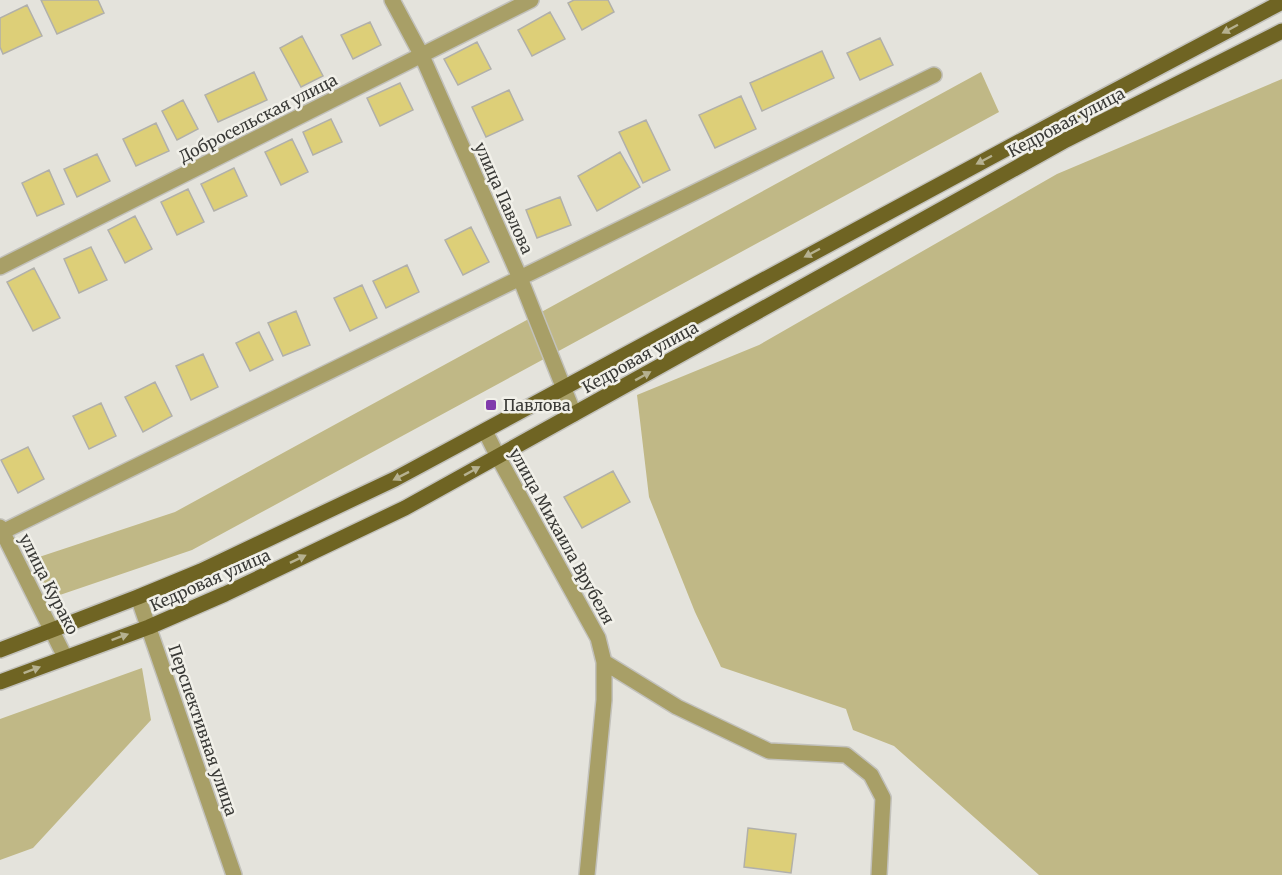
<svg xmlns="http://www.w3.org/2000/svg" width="1282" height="875" viewBox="0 0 1282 875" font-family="Merriweather,serif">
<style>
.green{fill:#c0b886}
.building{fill:#ddcf78;stroke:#b1b0aa;stroke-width:1.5}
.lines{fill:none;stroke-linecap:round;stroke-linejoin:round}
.minor-casing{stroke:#c2c1bb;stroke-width:18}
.major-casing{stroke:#c2c1bb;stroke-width:18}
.minor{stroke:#a89f67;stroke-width:15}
.major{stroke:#6f6423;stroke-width:15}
.oneway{fill:#b6b190}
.poi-dot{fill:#813aac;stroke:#f1f0e9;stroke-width:2}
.labels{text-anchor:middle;stroke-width:5;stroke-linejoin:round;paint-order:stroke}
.street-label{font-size:16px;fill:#393936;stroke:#f1f0e9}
.poi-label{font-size:16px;fill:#393936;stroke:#f1f0e9;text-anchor:start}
</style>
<rect width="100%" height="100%" fill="#e4e3dc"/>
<!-- green -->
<path class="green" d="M981,72l18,40 -807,438 -141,48 -24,-37 148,-49z
M1282,79v796h-243l-145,-129 -41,-16 -7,-21 -125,-42 -26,-55 -46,-115 -12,-102 122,-50 298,-171z
M142,668l9,52 -118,128 -33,12v-141z"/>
<!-- building -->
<path class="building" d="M41,0h57l6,13 -47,21z
M574,0h34l6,12 -32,18 -14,-27z
M27,5l15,31 -39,18 -3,-7v-29z
M550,12l15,27 -33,17 -14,-26z
M370,22l11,23 -28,14 -12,-24z
M302,36l21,40 -22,11 -21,-39z
M880,38l13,27 -33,15 -13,-27z
M477,42l14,27 -33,16 -14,-26z
M822,51l12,27 -72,33 -12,-28z
M254,72l13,28 -49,22 -13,-27z
M400,83l13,27 -33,16 -13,-28z
M509,90l14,30 -37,17 -14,-30z
M741,96l15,33 -41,19 -16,-33z
M183,100l15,29 -21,11 -15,-29z
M331,119l11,23 -29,13 -10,-23z
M646,120l24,50 -27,13 -24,-51z
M156,123l13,28 -33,15 -13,-27z
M292,139l16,33 -27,13 -16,-33z
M620,152l20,35 -43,24 -19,-35z
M97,154l13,27 -33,16 -13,-28z
M234,168l13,28 -33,15 -13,-27z
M49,170l15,34 -27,12 -15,-33z
M188,189l16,33 -27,13 -16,-33z
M560,197l11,28 -34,13 -11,-28z
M135,216l17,33 -27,14 -17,-33z
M471,227l18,35 -26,13 -18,-35z
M91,247l16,33 -28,13 -15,-34z
M407,265l12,27 -33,16 -13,-27z
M34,268l26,50 -27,13 -26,-49z
M362,285l15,33 -27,13 -16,-33z
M296,311l14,34 -27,11 -15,-33z
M259,332l14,28 -23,11 -14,-28z
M203,354l15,33 -27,13 -15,-34z
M155,382l17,34 -29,16 -18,-35z
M101,403l15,33 -27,13 -16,-33z
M28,447l16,32 -26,14 -17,-33z
M613,471l17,31 -48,26 -18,-31z
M748,828l48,6 -5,39 -47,-6z"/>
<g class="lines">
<!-- minor casing -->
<g class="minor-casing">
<path id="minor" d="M392,0l30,56 98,222 54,136
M0,267l531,-267
M485,431l13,26 100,181 6,24v38l-17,175
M0,527l65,130
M2,532l932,-457
M138,597l96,278
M604,662l73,45 92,44 77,4 25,20 12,23 -4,77"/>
</g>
<!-- major casing -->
<g class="major-casing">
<path id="major" d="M0,650l138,-53 63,-26 194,-92 670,-362 217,-115
M0,682l149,-55 76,-33 180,-86 661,-368 216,-109"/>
</g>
<!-- minor -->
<use href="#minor" class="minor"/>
<!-- major -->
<use href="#major" class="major"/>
</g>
<!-- one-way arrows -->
<defs><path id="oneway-solid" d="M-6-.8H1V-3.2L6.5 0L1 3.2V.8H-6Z" transform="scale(1.5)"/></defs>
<g class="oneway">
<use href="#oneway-solid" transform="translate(1230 29) rotate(152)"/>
<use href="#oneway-solid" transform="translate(984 160) rotate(152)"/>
<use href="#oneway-solid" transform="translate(812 253) rotate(152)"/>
<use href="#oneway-solid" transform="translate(643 376) rotate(-29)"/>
<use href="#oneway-solid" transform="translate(472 471) rotate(-29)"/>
<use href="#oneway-solid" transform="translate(401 476) rotate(153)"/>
<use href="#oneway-solid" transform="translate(298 559) rotate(-26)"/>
<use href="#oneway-solid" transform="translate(120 637) rotate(-20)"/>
<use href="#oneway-solid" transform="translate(32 670) rotate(-21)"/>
</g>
<!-- markers -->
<rect class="poi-dot" x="485" y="399" width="12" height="12" rx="3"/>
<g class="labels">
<!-- street labels -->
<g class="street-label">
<text transform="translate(258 118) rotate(-27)" y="6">Добросельская улица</text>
<text transform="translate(1066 122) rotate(-28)" y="6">Кедровая улица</text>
<text transform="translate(504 198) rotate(66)" y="6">улица Павлова</text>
<text transform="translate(640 357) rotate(-29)" y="6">Кедровая улица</text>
<text transform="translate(562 536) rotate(61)" y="6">улица Михаила Врубеля</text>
<text transform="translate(210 580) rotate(-24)" y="6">Кедровая улица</text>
<text transform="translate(49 584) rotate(63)" y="6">улица Курако</text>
<text transform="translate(203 730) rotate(71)" y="6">Перспективная улица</text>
</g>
<!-- poi labels -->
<g class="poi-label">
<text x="503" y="411">Павлова</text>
</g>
</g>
</svg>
